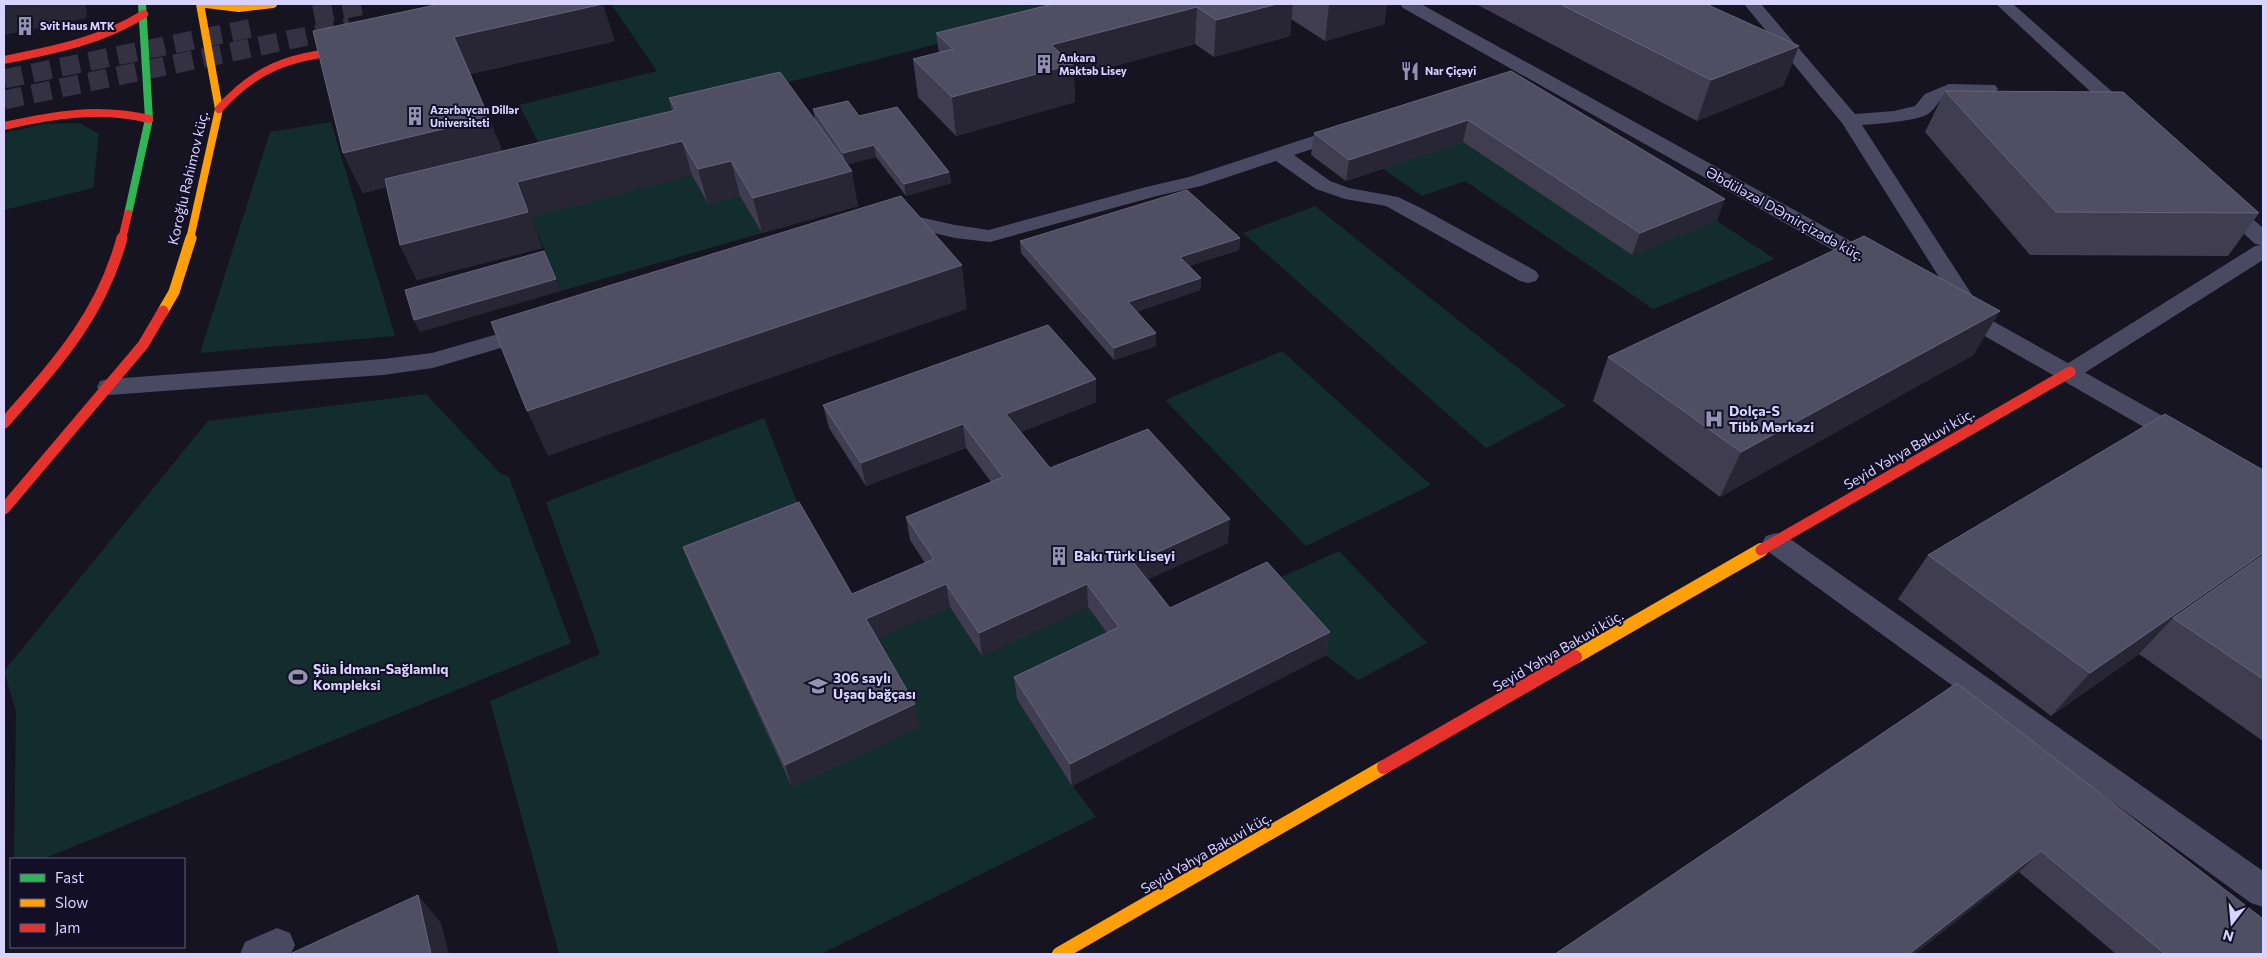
<svg xmlns="http://www.w3.org/2000/svg" width="2267" height="958" viewBox="0 0 2267 958" font-family="Commissioner,sans-serif">
<style>
.green{fill:#132c2d}
.lines{fill:none;stroke-linecap:round;stroke-linejoin:round}
.secondary-tunnel{stroke:#333142;stroke-width:19;stroke-dasharray:19 10;stroke-linecap:butt}
.lane{fill:#4a4962;fill-rule:evenodd}
.street{fill:#4a4962;fill-rule:evenodd}
.fast{stroke:#30b455;stroke-width:8}
.slow-far2{stroke:#ff9f0a;stroke-width:8}
.slow-far1{stroke:#ff9f0a;stroke-width:11}
.slow{stroke:#ff9f0a;stroke-width:14}
.jam-far2{stroke:#e5322d;stroke-width:8}
.jam-far1{stroke:#e5322d;stroke-width:11}
.jam{stroke:#e5322d;stroke-width:14}
.wall{fill:#403d50}
.shaded-wall{fill:#282635}
.building{fill:#504e63;stroke:#66637b}
.labels{text-anchor:middle;stroke-width:4;stroke-linejoin:round;paint-order:stroke}
.far-poi-label{font-size:11px;font-weight:bold;fill:#d9d4ff;stroke:#130f26;text-anchor:start}
.street-label{font-size:14px;fill:#d9d4ff;stroke:#130f26}
.poi-label{font-size:14px;font-weight:bold;fill:#d9d4ff;stroke:#130f26;text-anchor:start}
</style>
<rect width="100%" height="100%" fill="#161421"/>
<!-- green -->
<path class="green" d="M611,4h482l-553,142 -21,-41 138,-34z
M331,122l64,214 -195,17 70,-221z
M79,123l20,11 -6,54 -89,22v-77l39,-9z
M1463,142l169,113 85,-34 58,38 -122,50 -188,-128 -43,15 -39,-27z
M692,175l48,20 22,38 -201,58 -30,-74z
M1315,206l251,200 -80,42 -243,-215z
M1282,351l149,134 -125,61 -141,-146z
M426,394l74,79 9,4 62,166 -528,216h-29l2,-148 -12,-40 204,-250z
M764,418l42,107 65,117 79,-35 32,49 106,-49 32,43 -48,135 24,32 -275,137h-262l-69,-253 110,-47 -54,-152z
M1339,551l88,92 -69,37 -32,-25 -62,-70z"/>
<g class="lines">
<!-- secondary-tunnel -->
<path class="secondary-tunnel" d="M314,15l57,-11
M4,79l253,-52
M4,100l346,-73"/>
<!-- lane -->
<path class="lane" d="M1744,4h17l94,110 39,-3 21,-5 10,-12 24,-10 46,1 3,4 -3,4c-14,3 -29,-2 -43,1 -14,4 -15,14 -24,20 -11,7 -51,10 -66,11l125,193 -3,5 -8,2 -8,-2 -126,-200z
M1996,4h17l122,108 2,4 -2,4 -7,2 -7,-2z
M1347,125l7,2 2,4 -2,4 -60,20 36,26 19,7 49,9 21,10 117,64 3,5 -3,5 -8,2 -8,-2 -134,-75 -41,-7 -29,-10 -40,-28 -75,25 -44,10 -167,46 -35,-4 -58,-14 -12,-1 -3,-4 3,-4 12,-3 58,13 34,5 157,-43 43,-10z
M2223,197l7,2 33,29v32l-185,117 -8,3 -8,-3 -4,-5 4,-5 193,-121 6,-1 -6,-1 -39,-37 -3,-4 3,-4z
M533,324l8,2 4,5 -4,5 -108,32 -50,7 -274,20 -9,-2 -3,-6 3,-6 9,-2 274,-20 49,-6z
M1776,533l10,3 477,335v36l-12,-4 -485,-353 -4,-7 4,-7z
M277,928l13,5 5,12 -4,9h-51l5,-12z"/>
<!-- street -->
<path class="street" d="M1400,4h21l462,255 3,5 -3,5 -8,2 -8,-2 -464,-261z
M1956,303l8,2 231,129 4,6 -4,6 -9,3 -9,-3 -229,-131 -4,-5 4,-5z"/>
<!-- fast -->
<path class="fast" d="M128,214l21,-95 -7,-115"/>
<!-- slow-far2 -->
<path class="slow-far2" d="M206,4l33,4 34,-4
M190,239l29,-130 -19,-105"/>
<!-- slow-far1 -->
<path class="slow-far1" d="M163,311l11,-19 17,-54
M1759,551l2,-1"/>
<!-- slow -->
<path class="slow" d="M1575,657l186,-107
M1059,954l325,-187"/>
<!-- jam-far2 -->
<path class="jam-far2" d="M4,60c50,-10 97,-19 140,-46
M219,109c44,-49 76,-50 137,-62
M4,126c49,-11 95,-19 145,-7
M122,239l6,-25"/>
<!-- jam-far1 -->
<path class="jam-far1" d="M4,423c52,-59 97,-107 118,-185
M4,509l139,-164 20,-34
M1761,550l309,-178"/>
<!-- jam -->
<path class="jam" d="M1384,767l191,-110"/>
</g>
<!-- wall -->
<path class="wall" d="M1053,4h334l-3,20 -59,17 -34,-22 -1,17 -76,21 -19,-13 -121,33 1,25 -119,34 -38,-39 -5,-38 26,-6 -3,-20z
M1476,4h230l93,42 -16,40 -86,35z
M313,31l302,10 -145,33 32,77 170,-40 -3,-13 146,22 -2,-11 46,7 90,56 2,11 -45,13 -30,-39 -29,7 11,42 -96,27 -22,-37 -32,8 -16,-29 -161,42 11,31 -125,32 -17,-35 -14,-58 -23,6 -20,-40z
M1511,71l206,150 -85,34 -169,-113 -117,39 -35,-26 3,-22z
M1945,91l314,122 -31,43 -198,-1 -105,-123z
M1240,238l-1,12 -50,16 12,12 -1,12 -64,22 20,34 -42,14 -93,-107 -1,-12z
M2000,311l-27,44 -253,142 -127,-96 15,-44z
M1096,379v23l-75,30 29,36 178,75 -80,36 22,29 160,24 -4,23 -254,131 -55,-87 -3,-22 93,-44 -19,-26 -106,49 -32,-49 -73,32 43,88 -128,60 -100,-217 -9,-23 169,47 73,-31 -15,-23 -4,-23 85,-35 -25,-34 -100,38 -37,-58 -6,-23z
M2263,470v271l-124,-87 -88,62 -153,-117 30,-44z
M1957,683l306,271h-147l-97,-82z"/>
<!-- shaded-wall -->
<path class="shaded-wall" d="M4,4h82l1,14 -83,17z
M603,4l12,37 -146,33 -15,-37z
M1277,4h16l-3,32 -76,21 2,-37z
M1333,4h54l-3,20 -59,17 4,-36z
M1197,7l-2,37 -121,33 1,25 -119,34 -4,-39 99,-52z
M1799,46l-16,40 -86,35 14,-41z
M489,118l16,39 -142,36 -20,-40z
M1468,120l-5,22 -117,39 3,-21z
M682,141l10,34 -161,42 11,31 -125,32 -17,-35 117,-63z
M874,145l2,12 -30,8 -3,-12z
M731,161l9,35 -32,8 -10,-35z
M852,171l6,35 -96,27 -9,-35z
M949,172l2,11 -45,13 -2,-12z
M1725,199l-8,22 -85,34 8,-22z
M1240,238l-1,12 -59,19v-12z
M962,265l5,44 -419,147 -21,-45z
M1201,278l-1,12 -72,25v-13z
M556,279l5,12 -141,41 -6,-12z
M2000,311l-27,44 -253,142 21,-45z
M1156,333v13l-42,14v-12z
M1096,379v23l-87,35 -3,-23z
M963,424l3,24 -100,38 -5,-23z
M1230,519l-2,24 -94,43v-23z
M2263,553v14l-90,51 -34,36 -88,62 39,-43z
M946,584l4,23 -79,35 -5,-23z
M1087,584l1,23 -106,49 -3,-23z
M1330,632l-4,23 -254,131 -2,-22z
M915,704l5,23 -128,60 -7,-22z
M2041,851l-22,21 -104,82h-6z
M418,895l23,28 8,31h-18z"/>
<!-- building -->
<path class="building" d="M440,4h163l-149,33 35,81 -146,35 -30,-122z
M1053,4h224l-61,16 -19,-13 -146,38 22,19 -121,33 -39,-38 40,-10 -17,-16z
M1560,4h146l93,42 -88,34z
M1511,71l214,128 -85,34 -172,-113 -119,40 -35,-27z
M780,72l72,99 -99,27 -22,-37 -33,8 -16,-28 -165,41 11,30 -128,33 -15,-66 291,-69 -7,-12z
M1945,91l178,1 136,121 -203,-1z
M848,101l11,15 38,-9 52,65 -45,12 -30,-39 -31,8 -30,-44z
M1187,190l53,48 -60,19 21,21 -73,24 28,31 -42,15 -94,-107z
M901,196l61,69 -435,146 -36,-89z
M1864,236l136,75 -259,141 -133,-95z
M544,251l12,28 -142,41 -9,-30z
M1048,325l48,54 -90,35 44,54 98,-39 82,90 -96,44 36,45 97,-46 63,70 -260,132 -56,-87 105,-50 -32,-43 -108,49 -33,-49 -80,35 49,85 -130,61 -102,-218 116,-45 53,92 82,-35 -28,-42 97,-40 -40,-53 -102,39 -38,-58z
M2165,414l98,56v83l-173,120 -162,-118z
M2262,556l1,1v122l-90,-61z
M1957,683l306,236v35h-98l-124,-103 -132,103h-354z
M418,895l13,59h-141z"/>
<!-- icons -->
<defs>
<g id="building-bare" transform="scale(1.5)"><path d="M-4-6H4V6H1V3H-1V6H-4ZM-2.5-4.3h1.7v1.8h-1.7ZM.8-4.3h1.7v1.8H.8ZM-2.5-1h1.7V.8h-1.7ZM.8-1h1.7V.8H.8Z" fill="#9591b1" stroke="#130f26" stroke-width="2.5" paint-order="stroke"/></g>
<g id="restaurant-bare" transform="scale(1.5)"><path d="M-5-6h1v4h1v-4h1v4h1v-4h1v5L-1.5 .5V6h-2V.5L-5-1ZM5-6V6H3V1.5H1.5Q1.5-4 5-6Z" fill="#9591b1" stroke="#130f26" stroke-width="2.5" paint-order="stroke"/></g>
<g id="hospital-bare" transform="scale(1.5)"><path d="M-5-5h3v3.5h4V-5h3V5h-3V1.5h-4V5h-3Z" fill="#9591b1" stroke="#130f26" stroke-width="2.5" paint-order="stroke"/></g>
<g id="stadium-bare" transform="scale(1.5)"><path d="M0-5a6.5 5 0 1 0 0 10a6.5 5 0 1 0 0-10ZM-3.5-1.8h7v3.6h-7Z" fill="#9591b1" stroke="#130f26" stroke-width="2.5" paint-order="stroke"/></g>
<g id="school-bare" transform="scale(1.5)"><path d="M0-5L7-2L0 1L-7-2ZM-4 1L0 2.5L4 1V4Q0 6-4 4Z" fill="#9591b1" stroke="#130f26" stroke-width="2.5" paint-order="stroke"/></g>
</defs>
<g fill-rule="evenodd">
<use href="#building-bare" x="25" y="26"/>
<use href="#building-bare" x="1044" y="64"/>
<use href="#restaurant-bare" x="1410" y="71"/>
<use href="#building-bare" x="415" y="116"/>
<use href="#hospital-bare" x="1714" y="419"/>
<use href="#building-bare" x="1059" y="556"/>
<use href="#stadium-bare" x="298" y="677"/>
<use href="#school-bare" x="818" y="686"/>
</g>
<g class="labels">
<!-- far-poi labels -->
<g class="far-poi-label">
<text x="40" y="30">Svit Haus MTK</text>
<text x="1059" y="62">Ankara<tspan x="1059" dy="13">Məktəb Lisey</tspan></text>
<text x="1425" y="75">Nar Çiçəyi</text>
<text x="430" y="114">Azərbaycan Dillər<tspan x="430" dy="13">Universiteti</tspan></text>
</g>
<!-- street labels -->
<g class="street-label">
<text transform="translate(188 178) rotate(-77)" y="5">Koroğlu Rəhimov küç.</text>
<text transform="translate(1785 214) rotate(29)" y="5">Əbdüləzəl DƏmirçizadə küç.</text>
<text transform="translate(1909 449) rotate(-30)" y="5">Seyid Yəhya Bakuvi küç.</text>
<text transform="translate(1558 651) rotate(-30)" y="5">Seyid Yəhya Bakuvi küç.</text>
<text transform="translate(1206 853) rotate(-30)" y="5">Seyid Yəhya Bakuvi küç.</text>
</g>
<!-- poi labels -->
<g class="poi-label">
<text x="1729" y="416">Dolça-S<tspan x="1729" dy="16">Tibb Mərkəzi</tspan></text>
<text x="1074" y="561">Bakı Türk Liseyi</text>
<text x="313" y="674">Şüa İdman-Sağlamlıq<tspan x="313" dy="16">Kompleksi</tspan></text>
<text x="833" y="683">306 saylı<tspan x="833" dy="16">Uşaq bağçası</tspan></text>
</g>
</g>
<!-- border -->
<rect width="2267" height="958" fill="none" stroke="#d9d4ff" stroke-width="10"/>
<!-- legend -->
<rect x="10" y="858" width="175" height="90" fill="#130f26" stroke="#625e7d"/>
<rect x="20" y="874" width="25" height="8" fill="#30b455" stroke="#625e7d"/>
<text x="55" y="883" font-size="15" fill="#d9d4ff">Fast</text>
<rect x="20" y="899" width="25" height="8" fill="#ff9f0a" stroke="#625e7d"/>
<text x="55" y="908" font-size="15" fill="#d9d4ff">Slow</text>
<rect x="20" y="924" width="25" height="8" fill="#e5322d" stroke="#625e7d"/>
<text x="55" y="933" font-size="15" fill="#d9d4ff">Jam</text>
<!-- north arrow -->
<g transform="translate(2232 923) rotate(196)" stroke="#130f26" stroke-width="4" paint-order="stroke">
<path d="M0-4L9 19L0 12L-9 19Z" fill="#d9d4ff"/>
<text y="-8" font-size="14" font-weight="bold" text-anchor="middle" fill="#d9d4ff">N</text>
</g>
</svg>
